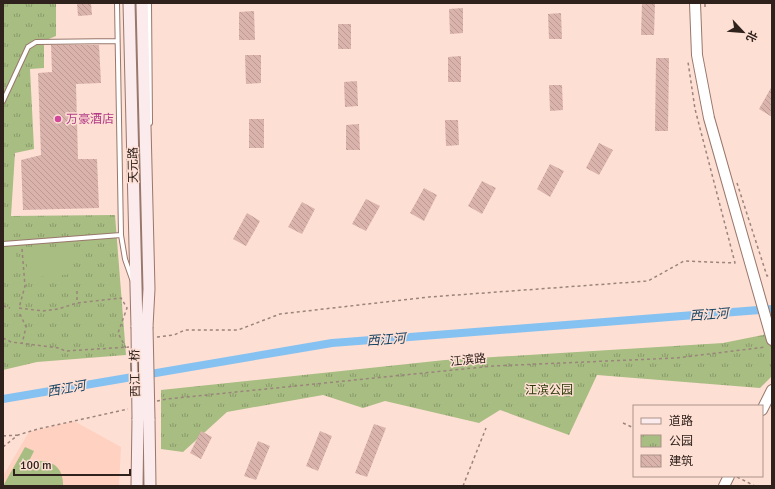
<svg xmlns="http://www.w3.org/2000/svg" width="775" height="489" viewBox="0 0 775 489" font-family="Signika,'Noto Sans SC',sans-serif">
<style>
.built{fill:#ffd1c0}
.park{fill:url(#park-tufts)}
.pitch{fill:#a8bd82}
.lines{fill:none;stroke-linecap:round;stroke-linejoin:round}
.canal{stroke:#86c2f1;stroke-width:8}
.building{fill:url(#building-back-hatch)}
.service-casing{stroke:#99776b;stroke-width:6}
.tertiary-casing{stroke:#99776b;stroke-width:12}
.secondary-casing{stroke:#99776b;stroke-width:13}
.path{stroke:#9a847b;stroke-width:1.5;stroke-dasharray:3 3;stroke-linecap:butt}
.service{stroke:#fff;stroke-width:4}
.tertiary{stroke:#fff;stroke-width:10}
.secondary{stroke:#fbebec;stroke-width:11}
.secondary-bridge-casing{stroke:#99776b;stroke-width:13;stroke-linecap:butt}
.secondary-bridge{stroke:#fbebec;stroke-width:11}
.hotel-dot{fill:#d1479c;stroke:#fedfd4;stroke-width:1.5}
.labels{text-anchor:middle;stroke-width:3;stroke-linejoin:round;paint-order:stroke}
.hotel-label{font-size:12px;fill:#b23c85;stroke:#fedfd4;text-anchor:start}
.street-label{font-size:12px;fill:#2f221c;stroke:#fedfd4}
.park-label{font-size:12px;fill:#2d3a09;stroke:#fedfd4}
.water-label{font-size:13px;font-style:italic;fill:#174463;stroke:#fedfd4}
</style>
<defs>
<pattern id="park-tufts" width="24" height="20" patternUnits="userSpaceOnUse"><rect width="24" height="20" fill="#a8bd82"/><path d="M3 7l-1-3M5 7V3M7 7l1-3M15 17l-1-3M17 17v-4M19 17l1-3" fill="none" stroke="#89996a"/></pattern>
<pattern id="building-back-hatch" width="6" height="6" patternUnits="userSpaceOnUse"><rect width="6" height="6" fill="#dab3ac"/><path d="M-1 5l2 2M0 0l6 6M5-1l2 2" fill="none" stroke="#bb9a93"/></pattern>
</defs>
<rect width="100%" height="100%" fill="#fedfd4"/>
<!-- built -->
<path class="built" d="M74,421l47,26 -2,39h-116v-10l26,-44z"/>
<!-- park -->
<path class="park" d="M3,3h53v33l-12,5v27l-14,1 4,80 -19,4 -4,63 104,-1 11,140 -89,7 -34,8z
M772,333v43l-12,12 -163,-13 -28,60 -69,-25 -21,13 -94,-22 -22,7 -40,-13 -96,17 -44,40 -22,-3v-59l284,-30 278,-17z"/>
<!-- pitch -->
<path class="pitch" d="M72,247l1,27 -46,4v-29z
M16,252l1,18h-14v-17z
M25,447l9,4 -6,12c19,-6 36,1 35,23h-60z"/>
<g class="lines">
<!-- canal -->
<path class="canal" d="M3,399l329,-56 440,-34"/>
</g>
<!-- building -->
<path class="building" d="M77,3h14l1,12 -14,1z
M642,3h13l-1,32h-13z
M463,8v25l-13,1 -1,-25z
M254,11l1,29h-16v-28z
M561,13l1,26h-13l-1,-25z
M338,24h13v25h-13z
M51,45h48l2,38 -25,1 2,75h19l2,49 -76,2 -2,-50 20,-5 -3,-82 14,-1z
M245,55h16v28l-15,1z
M461,56v26h-13v-25z
M656,58h13l-1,73h-13z
M357,81l1,25 -13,1 -1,-25z
M549,85h13l1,25 -13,1z
M772,86v31l-13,-8z
M249,119h15v29h-15z
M445,120h13l1,25 -13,1z
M359,124l1,26h-14v-25z
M599,143l14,7 -14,25 -13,-7z
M550,164l14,7 -14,26 -13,-8z
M482,181l14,7 -14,26 -14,-8z
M424,188l13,7 -13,26 -14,-8z
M366,199l14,7 -14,25 -14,-7z
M302,202l13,7 -13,25 -14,-7z
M247,213l13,8 -14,25 -13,-7z
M374,424l12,4 -19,49 -12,-4z
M201,431l11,6 -11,22 -11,-6z
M320,431l12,5 -14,35 -12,-5z
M258,441l12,5 -14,34 -12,-4z"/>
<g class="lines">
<!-- service casing -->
<g class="service-casing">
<path id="service" d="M117,3l4,232 4,24 7,20
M149,3l1,120
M3,101l25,-54 8,-5 81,-1
M3,244l118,-9"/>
</g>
<!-- tertiary casing -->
<g class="tertiary-casing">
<path id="tertiary" d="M695,3l2,52 12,63 63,222
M762,410l10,-20
M724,486l5,-10"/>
</g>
<!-- secondary casing -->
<g class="secondary-casing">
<path id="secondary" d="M129,3l8,324
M142,3l7,286 -2,38
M149,419l1,67
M137,486l1,-67"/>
</g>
<!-- path -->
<path class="path" d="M705,7v-4
M737,183l30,93 5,-2
M22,249l3,37 -6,22 24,3 15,-2 19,-6 44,-5 6,10 -9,25 8,15
M77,291v12
M3,306l7,2
M20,314l6,13 -4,17
M157,337l17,-2 11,-5h53l42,-16 149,-17 219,-16 36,-20 51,2 -40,-154 -7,-47
M3,338l8,4 48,6 6,3 64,-4
M157,401l10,-2 326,-33 183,-8 90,-11
M623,423l11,5
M3,436l15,-1
M3,447l15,-12 20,-6 90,-20
M737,477l18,9
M463,486l23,-58"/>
<!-- service -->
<use href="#service" class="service"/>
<!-- tertiary -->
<use href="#tertiary" class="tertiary"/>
<!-- secondary -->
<use href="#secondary" class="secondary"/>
<!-- secondary-bridge casing -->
<g class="secondary-bridge-casing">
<path id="secondary-bridge" d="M137,327l1,92
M147,327l2,92"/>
</g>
<!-- secondary-bridge -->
<use href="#secondary-bridge" class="secondary-bridge"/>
</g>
<!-- markers -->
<circle class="hotel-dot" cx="58" cy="119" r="4"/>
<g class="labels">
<!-- hotel labels -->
<g class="hotel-label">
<text x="66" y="123">万豪酒店</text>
</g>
<!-- street labels -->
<g class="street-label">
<text transform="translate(133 165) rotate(-91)" y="4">天元路</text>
<text transform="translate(468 360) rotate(-6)" y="4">江滨路</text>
<text transform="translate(135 373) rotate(-91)" y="4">西江二桥</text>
</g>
<!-- park labels -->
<g class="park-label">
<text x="549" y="394">江滨公园</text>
</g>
<!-- water labels -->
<g class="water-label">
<text transform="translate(709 314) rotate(-4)" y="5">西江河</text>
<text transform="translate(386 339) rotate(-4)" y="5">西江河</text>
<text transform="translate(66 388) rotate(-10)" y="5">西江河</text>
</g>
</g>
<!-- border -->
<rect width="775" height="489" fill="none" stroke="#2f221c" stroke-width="8"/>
<!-- legend -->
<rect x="633" y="405" width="130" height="72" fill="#fedfd4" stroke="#ab938a"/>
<rect x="641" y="418" width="20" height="6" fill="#fbebec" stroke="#ab938a"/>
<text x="669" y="425" font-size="12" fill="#2f221c">道路</text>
<rect x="641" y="435" width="20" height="12" fill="url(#park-tufts)" stroke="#ab938a"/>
<text x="669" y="445" font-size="12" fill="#2f221c">公园</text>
<rect x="641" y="455" width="20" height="12" fill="url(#building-back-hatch)" stroke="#ab938a"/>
<text x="669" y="465" font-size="12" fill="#2f221c">建筑</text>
<!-- north arrow -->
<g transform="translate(743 32) rotate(116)" stroke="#fedfd4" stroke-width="3" paint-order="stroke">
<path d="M0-3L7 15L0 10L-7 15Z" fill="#2f221c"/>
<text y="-6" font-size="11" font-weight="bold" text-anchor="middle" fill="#2f221c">北</text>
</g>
<!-- scale -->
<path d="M14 469v6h116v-6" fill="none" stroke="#2f221c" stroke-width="2"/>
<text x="20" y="469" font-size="12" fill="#2f221c" stroke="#fedfd4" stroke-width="3" paint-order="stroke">100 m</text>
</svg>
